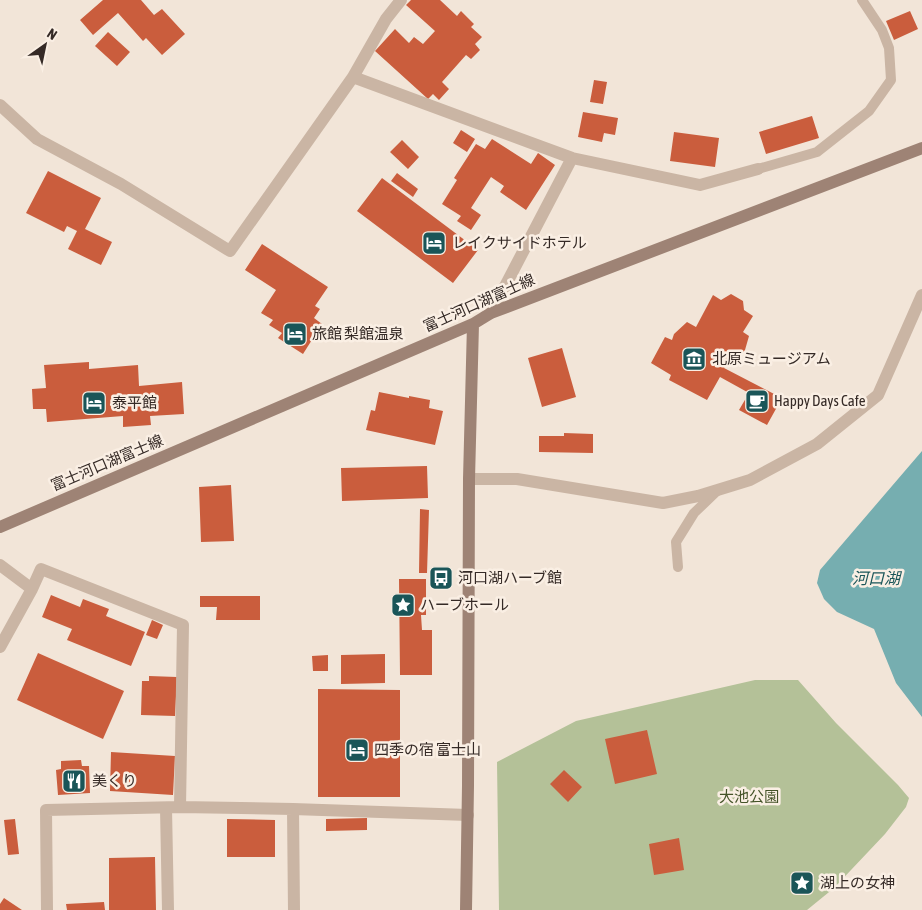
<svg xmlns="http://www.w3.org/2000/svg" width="922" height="910" viewBox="0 0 922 910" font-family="'Asap Condensed','Noto Sans JP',sans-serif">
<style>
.green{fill:#b4c198}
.water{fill:#76aeb0}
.building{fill:#ca5d3d}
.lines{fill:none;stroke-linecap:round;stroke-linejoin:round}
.lane{stroke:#cab5a4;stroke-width:10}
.street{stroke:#cab5a4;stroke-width:12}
.secondary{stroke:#9e8375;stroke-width:12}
.labels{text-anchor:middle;stroke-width:5;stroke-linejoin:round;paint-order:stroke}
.poi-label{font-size:15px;fill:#352a26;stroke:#faefe4;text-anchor:start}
.street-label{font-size:15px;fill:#352a26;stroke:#faefe4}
.park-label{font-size:15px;fill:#455429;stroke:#faefe4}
.water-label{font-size:16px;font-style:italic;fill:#1a5558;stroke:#faefe4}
</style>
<rect width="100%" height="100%" fill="#f2e5d8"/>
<!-- green -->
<path class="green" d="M755,680h43l38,43 62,62 11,13 -3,9 -21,27 -51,54 -27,22h-308l-2,-148 79,-41z"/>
<!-- water -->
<path class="water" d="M922,451v266l-26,-34 -22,-54 -37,-17 -13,-13 -7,-16 3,-13z"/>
<!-- building -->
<path class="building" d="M103,0h38l13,15 8,-6 23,25 -23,21 -16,-17 -3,3 -25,-28 -25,22 -13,-15z
M411,0h29l17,16 4,-5 13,13 -3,3 11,10 -7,7 5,6 -9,9 -5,-4 -24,27 7,7 -10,11 -6,-6 -5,5 -53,-48 20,-22 14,14 5,-6 9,7 12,-13 -29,-26z
M910,11l8,18 -24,11 -8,-19z
M108,32l22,20 -13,14 -22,-20z
M594,80l13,2 -4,22 -13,-2z
M583,112l35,6 -3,17 -11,-2 -2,9 -24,-5z
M812,116l7,22 -53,16 -7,-22z
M461,130l14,9 -8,13 -14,-9z
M674,132l45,6 -4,29 -45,-6z
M492,139l39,25 7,-11 17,12 -29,45 -26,-18 4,-6 -13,-9 -20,31 10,7 -10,15 -14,-9 4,-5 -19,-12 15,-24 -3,-2 22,-34 9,5z
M402,140l17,17 -11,12 -18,-17z
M48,171l53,27 -16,31 27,13 -11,23 -33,-16 9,-18 -10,-5 -3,6 -38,-19z
M397,173l21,16 -5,8 -22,-16z
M382,178l96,72 -25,33 -96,-72z
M262,244l66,43 -13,19 5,3 -6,9 8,6 -19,30 -25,-16 4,-5 -13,-8 4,-5 -12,-7 15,-23 -31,-20z
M731,294l12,7 1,9 9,6 -10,16 6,4 -4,14 -9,10 -5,-4 -7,12 58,30 -15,27 -28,-15 10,-17 -29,-16 -13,23 -38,-20 2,-5 -20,-12 14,-26 7,3 2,-6 13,-12 9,5 17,-32 8,5z
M562,348l14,49 -34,10 -14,-49z
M89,362v7l49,-4 1,21 43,-4 2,32 -34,2 1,9 -28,2v-11l-76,6 -1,-13h-13l-1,-20 14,-1 -2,-23z
M379,392l30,6v-2l21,4 -1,8 14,3 -8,34 -69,-15 5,-20 4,1z
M564,433l29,1v19l-54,-1v-16h25z
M427,466l1,32 -86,3 -1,-33z
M231,485l3,56 -33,1 -2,-55z
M420,509l9,1 -2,63h-8z
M399,579h27v36h-5l1,15h10v45h-32z
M51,595l29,12 3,-8 26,10 -3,7 39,16 -14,34 -64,-26 5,-11 -30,-12z
M200,596h60v24h-44l1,-13h-17z
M152,620l11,5 -6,14 -11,-4z
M38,653l86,38 -21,48 -86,-39z
M385,654v29l-44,1v-29z
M328,655v16h-15l-1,-15z
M149,676l28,1 -2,39 -34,-1 1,-34h7z
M318,689l82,1v107h-82z
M647,730l10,44 -42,10 -10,-45z
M111,752l64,4 -2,39 -63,-4z
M81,760l1,6h7l1,27 -32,2 -2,-25 5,-1v-8z
M564,770l18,17 -14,15 -18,-18z
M367,818v12l-41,1v-12z
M15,819l4,35 -11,1 -4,-35z
M227,819l48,1v37h-48z
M679,838l5,32 -30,5 -5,-31z
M155,857l1,53h-47v-52z
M4,898l18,12h-22v-6z
M104,902l1,8h-38l-1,-6z"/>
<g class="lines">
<!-- lane -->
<path class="lane" d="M758,169l59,-17 52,-41 22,-31 -2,-32 -7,-18 -20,-30
M678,567l-2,-25 18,-29 23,-22"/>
<!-- street -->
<path class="street" d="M353,77l219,81 128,27 58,-16
M0,105l37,34 84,45 109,67 123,-174 33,-58 15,-19
M491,313l81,-155
M469,479h48l146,24 35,-7 52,-16 67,-36 61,-49 44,-100
M0,565l32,24 -32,58
M32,589l9,-20 142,56 -3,182 113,2 175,6
M166,808l2,102
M293,809l1,101
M47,910l-1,-100 134,-3"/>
<!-- secondary -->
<path class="secondary" d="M0,527l473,-203 18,-11 431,-165
M466,910l2,-124 1,-307 4,-155"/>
</g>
<!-- icons -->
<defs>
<g id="hotel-square" transform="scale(1.25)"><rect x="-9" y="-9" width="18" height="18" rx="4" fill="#1a5558" stroke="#faefe4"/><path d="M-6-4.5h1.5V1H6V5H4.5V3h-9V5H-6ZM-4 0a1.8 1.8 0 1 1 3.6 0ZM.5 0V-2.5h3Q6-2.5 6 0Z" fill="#fff"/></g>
<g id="museum-square" transform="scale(1.25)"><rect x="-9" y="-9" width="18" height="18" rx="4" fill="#1a5558" stroke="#faefe4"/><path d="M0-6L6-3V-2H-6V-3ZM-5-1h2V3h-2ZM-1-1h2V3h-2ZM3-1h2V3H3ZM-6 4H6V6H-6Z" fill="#fff"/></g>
<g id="cafe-square" transform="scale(1.25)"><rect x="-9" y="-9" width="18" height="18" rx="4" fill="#1a5558" stroke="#faefe4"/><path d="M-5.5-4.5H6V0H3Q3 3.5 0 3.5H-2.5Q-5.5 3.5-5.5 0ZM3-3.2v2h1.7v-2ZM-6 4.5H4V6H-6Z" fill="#fff"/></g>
<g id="bus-square" transform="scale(1.25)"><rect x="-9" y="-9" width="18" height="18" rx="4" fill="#1a5558" stroke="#faefe4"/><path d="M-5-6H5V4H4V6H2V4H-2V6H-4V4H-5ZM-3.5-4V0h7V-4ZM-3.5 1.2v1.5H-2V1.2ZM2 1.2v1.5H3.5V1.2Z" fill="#fff"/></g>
<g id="sight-square" transform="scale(1.25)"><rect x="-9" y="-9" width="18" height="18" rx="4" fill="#1a5558" stroke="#faefe4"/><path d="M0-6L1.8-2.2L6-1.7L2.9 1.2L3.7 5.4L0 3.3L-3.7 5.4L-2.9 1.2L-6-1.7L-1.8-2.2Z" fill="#fff"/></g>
<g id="restaurant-square" transform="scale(1.25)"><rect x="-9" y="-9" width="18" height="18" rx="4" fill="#1a5558" stroke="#faefe4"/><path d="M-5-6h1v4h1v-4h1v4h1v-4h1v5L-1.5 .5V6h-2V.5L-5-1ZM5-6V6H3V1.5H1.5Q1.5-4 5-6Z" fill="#fff"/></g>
</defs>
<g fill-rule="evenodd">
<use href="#hotel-square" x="434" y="243"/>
<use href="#hotel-square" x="295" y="334"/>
<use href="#museum-square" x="694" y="359"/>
<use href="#cafe-square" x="757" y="401"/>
<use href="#hotel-square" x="94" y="403"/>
<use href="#bus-square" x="441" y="578"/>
<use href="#sight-square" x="403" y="605"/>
<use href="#hotel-square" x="357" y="750"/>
<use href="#restaurant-square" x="74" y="781"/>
<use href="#sight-square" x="802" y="883"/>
</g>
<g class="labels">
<!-- poi labels -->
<g class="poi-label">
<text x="452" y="248">レイクサイドホテル</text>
<text x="312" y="339">旅館 梨館温泉</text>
<text x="712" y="364">北原ミュージアム</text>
<text x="774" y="406">Happy Days Cafe</text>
<text x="112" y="408">泰平館</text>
<text x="458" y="583">河口湖ハーブ館</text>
<text x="420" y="610">ハーブホール</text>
<text x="374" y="755">四季の宿 富士山</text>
<text x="92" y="786">美くり</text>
<text x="820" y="888">湖上の女神</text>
</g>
<!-- street labels -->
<g class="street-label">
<text transform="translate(479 303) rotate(-24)" y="5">富士河口湖富士線</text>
<text transform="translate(107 463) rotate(-23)" y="5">富士河口湖富士線</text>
</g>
<!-- park labels -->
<g class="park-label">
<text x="749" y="802">大池公園</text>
</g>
<!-- water labels -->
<g class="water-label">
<text x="876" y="584">河口湖</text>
</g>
</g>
<!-- north arrow -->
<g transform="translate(45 45) rotate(33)" stroke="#faefe4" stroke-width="4" paint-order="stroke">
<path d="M0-4L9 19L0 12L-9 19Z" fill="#352a26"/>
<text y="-8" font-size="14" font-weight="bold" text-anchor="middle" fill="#352a26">N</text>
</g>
</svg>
